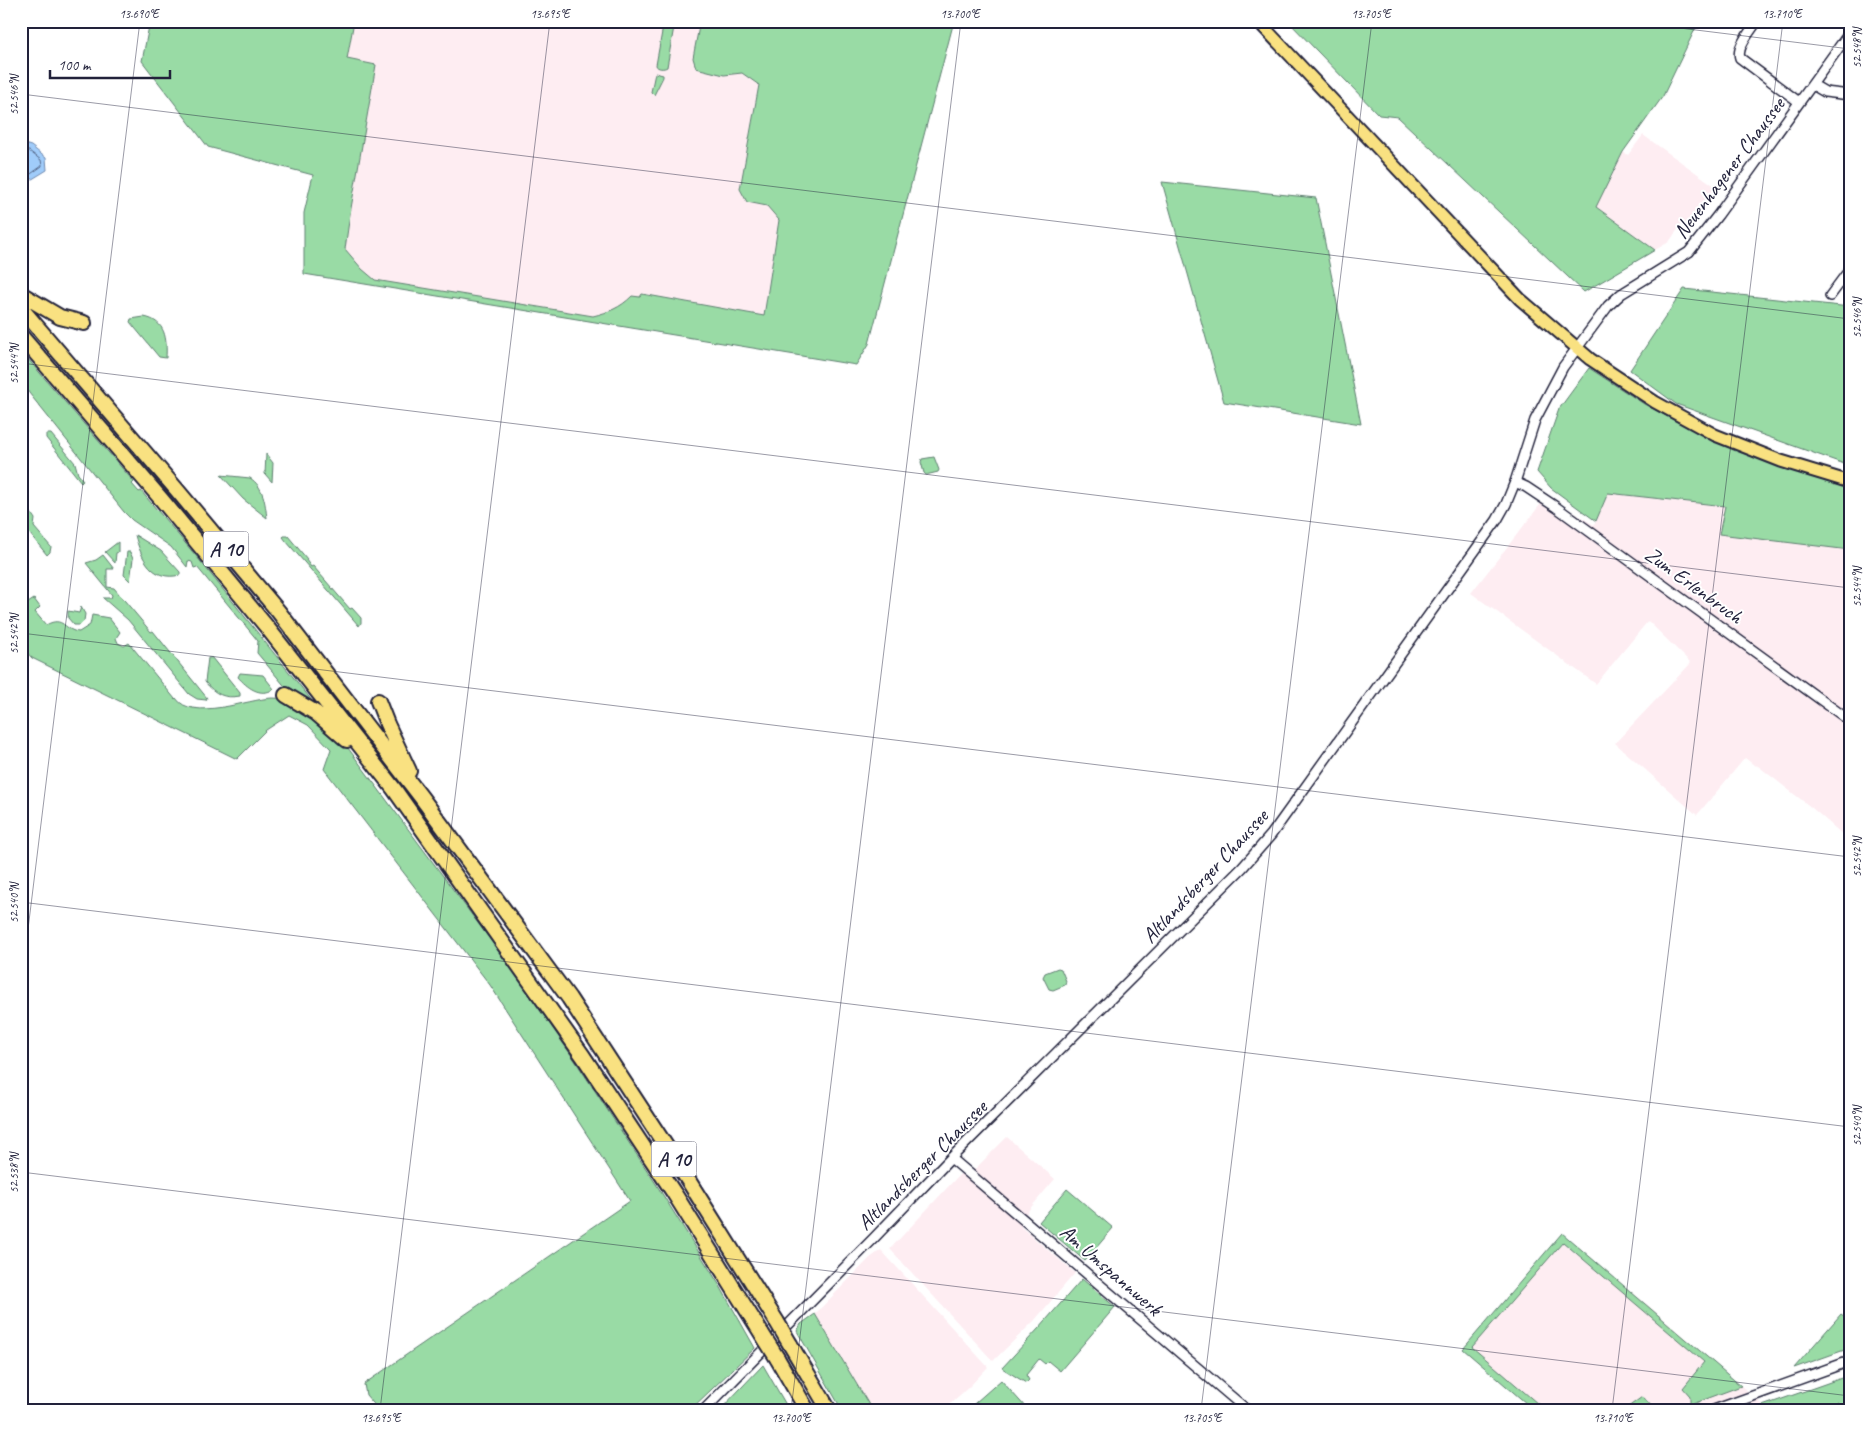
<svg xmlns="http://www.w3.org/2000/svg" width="1871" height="1431" viewBox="0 0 1871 1431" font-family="Caveat,sans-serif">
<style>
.built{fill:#feedf2}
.green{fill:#99dba5;stroke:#5e7e70}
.water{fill:#a0ccfa;stroke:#6e88ae}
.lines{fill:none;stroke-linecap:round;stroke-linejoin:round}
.shore{stroke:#546687;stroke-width:1}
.minor-casing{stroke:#22223b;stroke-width:12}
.major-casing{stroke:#22223b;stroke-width:15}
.highway-casing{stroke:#22223b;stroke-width:18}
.minor{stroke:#fff;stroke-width:9}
.major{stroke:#f9e181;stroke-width:11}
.highway{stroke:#f9e181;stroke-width:14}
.highway-bridge-casing{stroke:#22223b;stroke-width:18;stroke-linecap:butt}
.highway-bridge{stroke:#f9e181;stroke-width:14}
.ticks{fill:none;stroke:#22223b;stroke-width:1;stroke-opacity:0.45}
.labels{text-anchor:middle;stroke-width:4;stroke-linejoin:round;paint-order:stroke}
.shield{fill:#fff;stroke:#646476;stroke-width:1}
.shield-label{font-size:20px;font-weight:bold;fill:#22223b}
.street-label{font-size:21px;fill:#22223b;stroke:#fff}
.neatline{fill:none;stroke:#22223b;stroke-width:2}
.ticks-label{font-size:12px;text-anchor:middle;fill:#22223b}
</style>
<rect width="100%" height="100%" fill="#fff"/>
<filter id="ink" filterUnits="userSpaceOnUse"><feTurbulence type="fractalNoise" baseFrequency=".02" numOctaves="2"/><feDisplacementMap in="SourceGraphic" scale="10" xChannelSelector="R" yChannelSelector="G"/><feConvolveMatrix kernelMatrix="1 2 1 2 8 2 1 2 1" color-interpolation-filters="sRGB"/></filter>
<g filter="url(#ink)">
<!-- built -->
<path class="built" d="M354,21h346l-7,37 31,17 18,-2 17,12 -19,104 7,13 20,4 12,14 -14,96 -123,-22 -24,31 -242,-40 -31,-36 5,-35 26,-149 -29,-6z
M1643,135l76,54 -22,30 -16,6 -12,17 -14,8 -60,-43 28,-55 5,3z
M1608,493l117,13 -6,28 131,16v291l-38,-33 -54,-42 -4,-1 -9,-7 -48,57 -82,-72 76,-80 -43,-42 -52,63 -125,-91 76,-97 47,29z
M1007,1137l48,42 -28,33 -6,15 54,46 -41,48 -41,40 -103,-112 70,-75 16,-6z
M1562,1233l89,75 118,102h-235l-71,-61z
M881,1250l107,117 -19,20 -26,23h-71l-57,-96 55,-56z"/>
<!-- green -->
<path class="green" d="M150,21h204l-7,38 29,6 -26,149 -5,35 17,20 13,11 218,36c16,-4 27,-8 39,-20l8,1 2,-3 122,22 15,-96 -12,-14 -20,-4 -7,-13 19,-104 -17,-12 -18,2 -28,-7 -3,-10 7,-37h254l-85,323 -13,21 -552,-91v-61l9,-38 -105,-28 -66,-86z
M664,21h11l-8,46c-3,2 -10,2 -11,-2z
M1288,21h411l-36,75 -40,56 -27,55 59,43 -71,42 -186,-175 -19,-2z
M655,73l8,2v2l-9,18 -3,-3z
M1162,182l154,16 45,226 -137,-22z
M1684,289l166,18v159l-174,-62 -46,-34z
M144,317c22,4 23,22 22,41l-7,-1 -29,-35 1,-3z
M21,351l113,131 -2,2 7,8 2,-1 56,66 124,155 -33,-22 -31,-37 1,-12 -61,-74 -3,1 -2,-6 -4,-1 -1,6 -16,-20 -39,-27 -8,-8 -95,-119 -8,-13z
M1589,368l55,36 64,34 142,49v63l-131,-16 6,-28 -117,-13 -12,28 -45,-33 -14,-16 22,-63z
M46,434h5l24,29 3,11 5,6 -2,2 -35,-44z
M266,454l7,9 -1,19 -7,-8z
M934,457l5,13 -1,2 -12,3 -2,-2 -3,-11 1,-3z
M221,475l29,3c14,9 15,25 17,40l-24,-19z
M21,498l14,21 -1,8 17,20 -1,5 -3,3 -26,-32z
M135,535l26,16 19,21v3c-28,7 -39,-17 -45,-40z
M284,536h4l19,23 -1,1 5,7 2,-1 37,43 2,-1 9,10v5l-2,3 -73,-85 -3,-4z
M118,542v10l-2,1 -1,10 -10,-11z
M127,552h3l3,7 -3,22 -6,-6z
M103,555l11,14h-7v18l7,1 37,44 2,-1 54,67 -1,2 -9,-1 -8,-5 -61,-74 -25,-22h8l1,-3 -26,-32 10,-3z
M21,595l7,8 6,-4 6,8 -5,5 11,13c18,-10 18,6 33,7l11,-7 2,-10 17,3 11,14 -4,6 2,5 6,3 5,-3 46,56 1,-1c15,24 73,1 96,0 7,0 13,1 19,4l54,42 167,225 64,93 80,122 64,102 35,62 -65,62h-311l-13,-15 -2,-11 266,-183 -140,-216 -166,-216 7,-20 -23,-24 -19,-10 -23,15 -29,29 -205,-101 -11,-12z
M81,607l4,7 -1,7 -4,4h-6l-6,-7v-7l11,2z
M208,658h4l28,35v3c-16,3 -25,-2 -35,-14z
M240,673l23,2 11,14c-14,9 -27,-2 -36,-12z
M1058,968l3,1 5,12 -1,4 -12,5 -4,-1 -6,-12 2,-4z
M1067,1189l46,39 -28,33 -46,-39z
M1562,1233l179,153 -51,19v-9l-7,-8 21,-26 -141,-120 -91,105 73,63h-11l-71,-61z
M1082,1279l33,28 -55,64 -12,-10 -3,3 -6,-5 -13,16 3,5 -3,3 -24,-15 37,-40z
M815,1314l57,96h-30l-45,-79 4,-7z
M1841,1314l9,7v27l-56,20z
M763,1365l26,45h-69z
M1850,1375v35h-10l-3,-8 -22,8h-64z
M1001,1380l27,30h-61z
M1642,1397l14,13h-32z"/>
<!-- water -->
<path class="water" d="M21,143l10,3 15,12 1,12 -18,11 -4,17 -4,7z"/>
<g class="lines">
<!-- shore -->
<path class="shore" d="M21,149l8,2 12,9 1,6 -17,12 -4,14"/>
<!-- minor casing -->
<g class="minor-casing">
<path id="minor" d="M1757,21c-6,10 -21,26 -17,37l59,44
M1813,85l12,7 25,3
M1830,296l20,-27
M1515,482l11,5 30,20 294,214
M951,1158l296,252
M704,1410l169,-171 78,-81 291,-290 29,-33 226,-315 9,-16 9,-22 20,-62 28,-53 45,-61 13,-12 68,-42 29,-37 132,-183
M1714,1410l136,-49"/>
</g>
<!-- major casing -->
<g class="major-casing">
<path id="major" d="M1258,21l262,278 70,60 65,43 60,33 66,26 69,21"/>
</g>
<!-- highway casing -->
<g class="highway-casing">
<path id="highway" d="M21,294l39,23 24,6
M21,308l156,182 101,121 143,186 148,201 119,182 89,142
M21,336l141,164 104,126 128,163 189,267 91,137 88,141
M286,695l30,18 31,27
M378,701l9,23 22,47
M790,1344l39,66
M777,1358l30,52"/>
</g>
<!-- minor -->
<use href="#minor" class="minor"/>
<!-- major -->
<use href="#major" class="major"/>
<!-- highway -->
<use href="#highway" class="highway"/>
<!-- highway-bridge casing -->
<g class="highway-bridge-casing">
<path id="highway-bridge" d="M777,1322l13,22
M762,1334l15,24"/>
</g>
<!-- highway-bridge -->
<use href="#highway-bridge" class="highway-bridge"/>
</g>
</g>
<!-- ticks -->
<path class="ticks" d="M1623,21l227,28M21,94l1829,225M21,363l1829,225M21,633l1829,224M21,902l1829,225M21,986l119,-965M21,1172l1829,224M380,1410l170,-1389M791,1410l170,-1389M1201,1410l171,-1389M1612,1410l171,-1389"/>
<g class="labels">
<!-- shield labels -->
<g class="shield">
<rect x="203.5" y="531.5" width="45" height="35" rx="4"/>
<rect x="651.5" y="1141.5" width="45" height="35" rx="4"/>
</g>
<g class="shield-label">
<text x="226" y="556">A 10</text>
<text x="674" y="1166">A 10</text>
</g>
<!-- street labels -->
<g class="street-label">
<text transform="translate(1729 168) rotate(-53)" y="7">Neuenhagener Chaussee</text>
<text transform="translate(1694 585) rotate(36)" y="7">Zum Erlenbruch</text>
<text transform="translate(1205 876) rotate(-47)" y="7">Altlandsberger Chaussee</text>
<text transform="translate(922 1165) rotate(-45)" y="7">Altlandsberger Chaussee</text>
<text transform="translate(1111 1270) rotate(41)" y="7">Am Umspannwerk</text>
</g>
</g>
<!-- margin -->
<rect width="1871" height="1431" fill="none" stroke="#fff" stroke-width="55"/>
<!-- scale -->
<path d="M50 70v8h120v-8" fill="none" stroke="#22223b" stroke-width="2.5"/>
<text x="58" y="70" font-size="15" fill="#22223b" stroke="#ffffff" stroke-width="4" paint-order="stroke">100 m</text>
<rect x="28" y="28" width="1816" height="1376" class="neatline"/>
<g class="ticks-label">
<text x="139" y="18">13.690°E</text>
<text x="550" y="18">13.695°E</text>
<text x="960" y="18">13.700°E</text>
<text x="1371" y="18">13.705°E</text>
<text x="1782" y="18">13.710°E</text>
<text transform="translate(1857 48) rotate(-90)" y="4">52.548°N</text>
<text transform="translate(14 95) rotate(-90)" y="4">52.546°N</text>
<text transform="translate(1857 318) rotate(-90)" y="4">52.546°N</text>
<text transform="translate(14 364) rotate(-90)" y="4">52.544°N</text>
<text transform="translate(1857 587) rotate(-90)" y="4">52.544°N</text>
<text transform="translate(14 634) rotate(-90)" y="4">52.542°N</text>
<text transform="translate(1857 857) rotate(-90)" y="4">52.542°N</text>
<text transform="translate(14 903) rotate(-90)" y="4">52.540°N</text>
<text transform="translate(1857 1126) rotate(-90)" y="4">52.540°N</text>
<text transform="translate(14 1173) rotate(-90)" y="4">52.538°N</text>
<text x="381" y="1422">13.695°E</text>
<text x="791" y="1422">13.700°E</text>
<text x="1202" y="1422">13.705°E</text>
<text x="1613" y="1422">13.710°E</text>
</g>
</svg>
